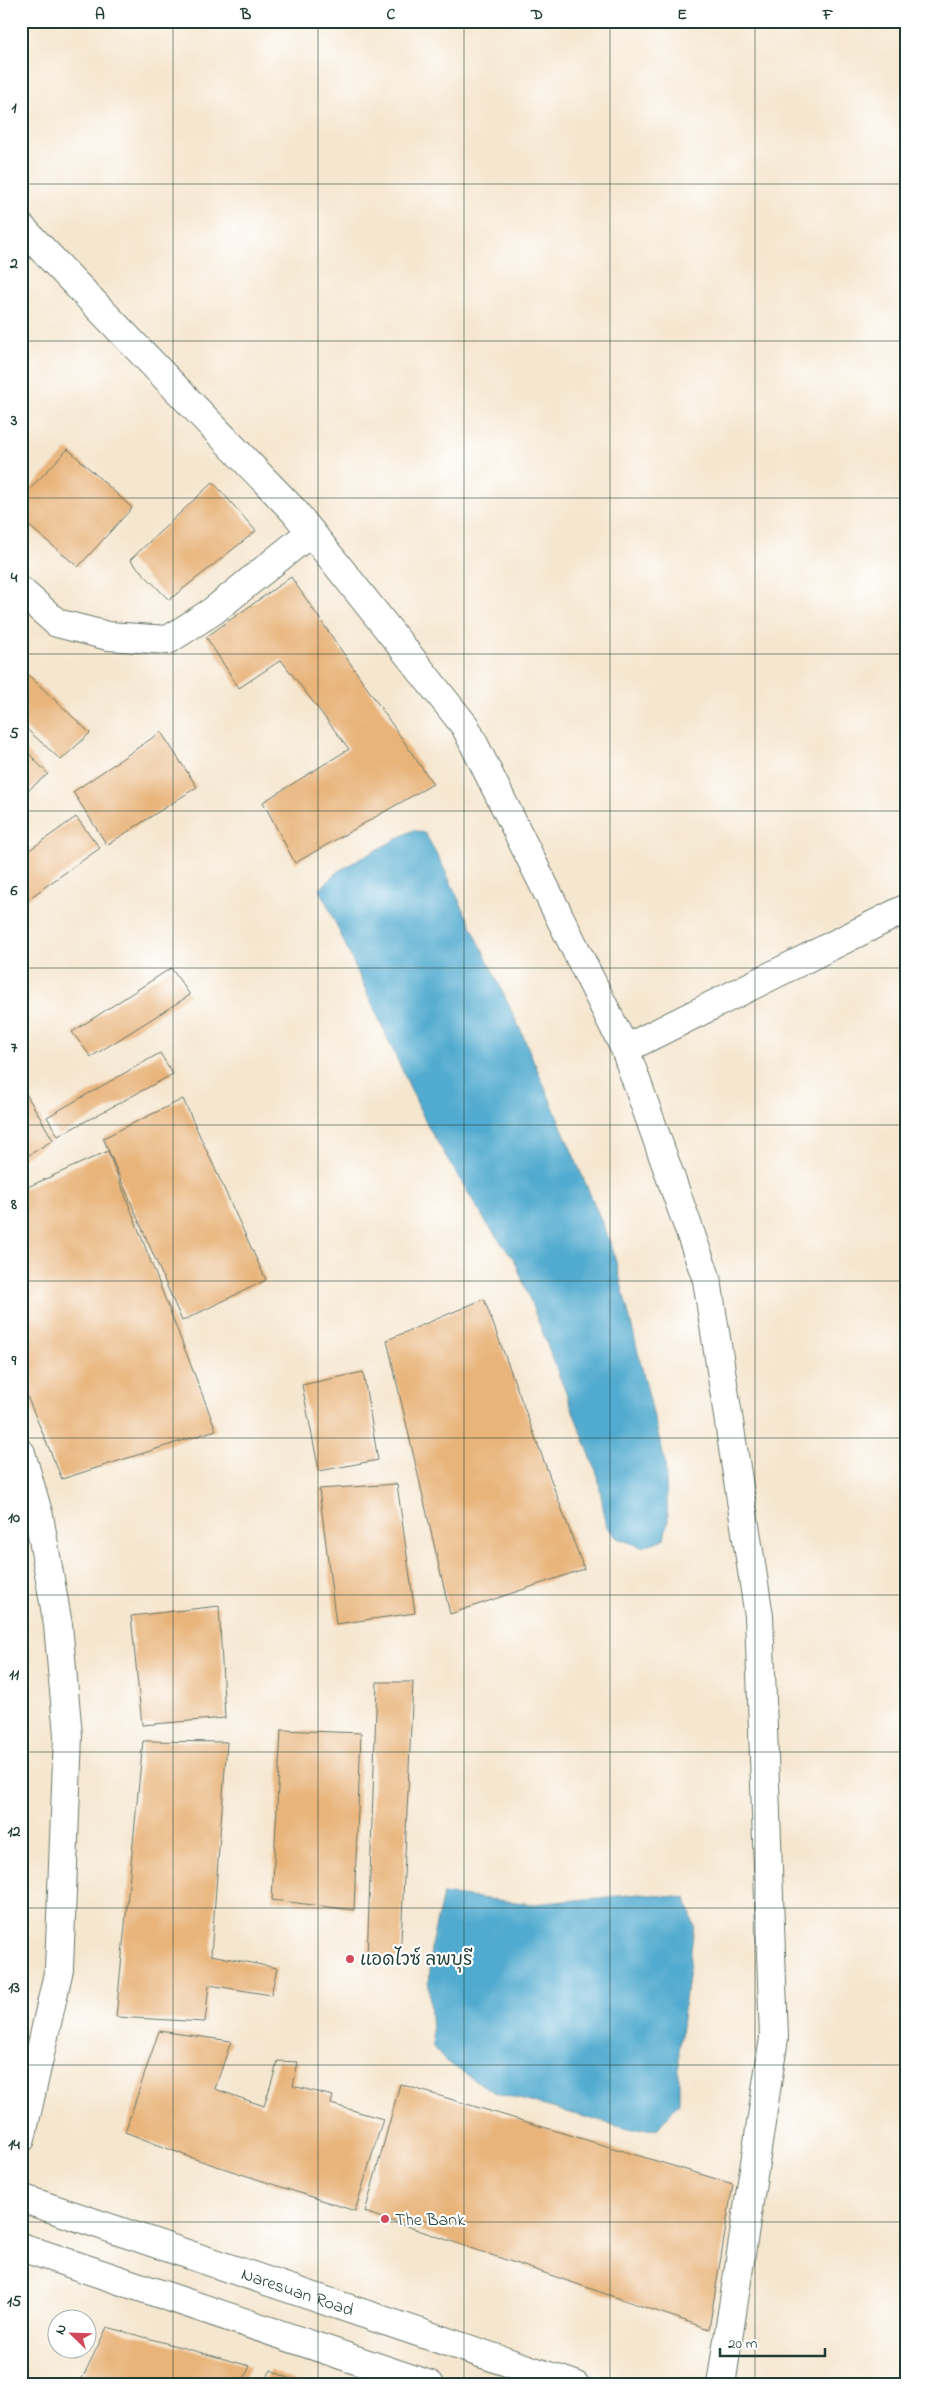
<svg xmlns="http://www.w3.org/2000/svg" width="928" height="2406" viewBox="0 0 928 2406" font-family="'Indie Flower','Playpen Sans Thai',sans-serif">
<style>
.water{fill:#51aacf;stroke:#387482}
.building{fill:#e8b47a}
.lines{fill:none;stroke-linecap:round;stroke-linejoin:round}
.street-casing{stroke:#6a786a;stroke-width:30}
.secondary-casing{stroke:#6a786a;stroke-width:30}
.street{stroke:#fff;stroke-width:28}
.secondary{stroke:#fff;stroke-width:28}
.grid{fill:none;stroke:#1f3d34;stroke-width:1;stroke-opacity:0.55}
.poi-dot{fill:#d1495b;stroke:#fff;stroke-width:2}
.labels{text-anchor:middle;stroke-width:4.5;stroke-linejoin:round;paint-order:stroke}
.poi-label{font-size:18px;fill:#1f3d34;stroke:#fff;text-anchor:start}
.street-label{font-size:18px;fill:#1f3d34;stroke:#fff}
.neatline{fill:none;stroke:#1f3d34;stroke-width:2}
.grid-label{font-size:16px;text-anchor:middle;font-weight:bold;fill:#1f3d34}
</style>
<rect width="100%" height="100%" fill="#fff"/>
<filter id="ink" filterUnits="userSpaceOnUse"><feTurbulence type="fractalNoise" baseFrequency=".02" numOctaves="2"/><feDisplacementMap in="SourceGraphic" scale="10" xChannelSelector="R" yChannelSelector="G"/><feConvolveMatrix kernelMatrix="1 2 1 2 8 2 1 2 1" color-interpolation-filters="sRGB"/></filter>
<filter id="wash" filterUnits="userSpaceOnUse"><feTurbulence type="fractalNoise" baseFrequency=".0096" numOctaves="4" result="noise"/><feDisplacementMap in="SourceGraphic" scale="20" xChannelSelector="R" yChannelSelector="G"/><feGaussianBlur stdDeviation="1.12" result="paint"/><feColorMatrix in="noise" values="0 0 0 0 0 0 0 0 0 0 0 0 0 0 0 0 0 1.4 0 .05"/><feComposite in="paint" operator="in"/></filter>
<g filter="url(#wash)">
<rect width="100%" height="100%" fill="#f5e6cf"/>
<!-- water -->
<path class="water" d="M413,830l12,3 15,27 81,171 91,215 53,216 3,58 -4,19 -22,8 -25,-9 -11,-12 -8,-50 -83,-215 -28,-37 -60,-99 -107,-236 18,-18z
M443,1894l91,10 105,-10 47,4 8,28 -15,126v51l-22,26 -25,1 -138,-38 -49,-31 -12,-14 -4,-60 2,-42z"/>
<g id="blocks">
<!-- building -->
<path class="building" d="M68,449l64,59 -54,59 -57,-48v-21z
M213,482l43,49 -87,69 -39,-40z
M291,577l142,207 -138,79 -32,-61 86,-53 -68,-89 -42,28 -33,-51z
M23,670l67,63 -29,27 -40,-36z
M161,732l36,55 -90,58 -34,-53z
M21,745l27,29 -27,22z
M76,817l24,31 -79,56v-48z
M171,968l19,27 -99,62 -19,-25z
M160,1053l13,21 -115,62 -11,-19z
M21,1085l32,55 -32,20z
M183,1099l83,181 -84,41 -79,-183z
M108,1151l108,279 -154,49 -41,-97v-192z
M484,1299l100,270 -134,45 -63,-274z
M363,1372l15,88 -59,11 -17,-86z
M397,1484l18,129 -79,11 -17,-135z
M219,1606l6,112 -83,7 -11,-109z
M377,1682h36l-13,281 -33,-3z
M281,1730l80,3 -7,177 -82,-10z
M143,1741l84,1 -16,213 66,13 -6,27 -62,-10 -4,37 -89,-5z
M159,2031l72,10 -16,48 49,17 14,-45 20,1 -5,24 40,10 -2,8 52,15 -28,92 -163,-53 -67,-26z
M400,2084l333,100 -24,145 -344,-117z
M107,2327l143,39 -9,19h-162z
M271,2370l31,15h-39z"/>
</g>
</g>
<g filter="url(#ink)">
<use href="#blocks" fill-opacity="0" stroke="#6a786a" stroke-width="1"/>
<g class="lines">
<!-- street casing -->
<g class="street-casing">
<path id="street" d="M21,227l273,284 171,215 160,323 82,231 52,336 15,422 -53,347
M21,591l36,32 51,13 60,4 45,-29 98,-79
M625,1049l282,-141
M21,1453l18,63 19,109 10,110 -9,234 -38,170"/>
</g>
<!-- secondary casing -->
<g class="secondary-casing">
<g id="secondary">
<path id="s1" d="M21,2198l554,187"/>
<path d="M21,2247l409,138"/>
</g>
</g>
<!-- street -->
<use href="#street" class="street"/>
<!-- secondary -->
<use href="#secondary" class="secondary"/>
</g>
</g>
<!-- grid -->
<path class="grid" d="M173,21v2364M318,21v2364M464,21v2364M610,21v2364M755,21v2364M21,184h886M21,341h886M21,498h886M21,654h886M21,811h886M21,968h886M21,1125h886M21,1281h886M21,1438h886M21,1595h886M21,1752h886M21,1908h886M21,2065h886M21,2222h886"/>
<!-- markers -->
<g class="poi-dot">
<circle cx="350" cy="1959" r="5"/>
<circle cx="385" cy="2219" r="5"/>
</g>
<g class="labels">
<!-- poi labels -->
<g class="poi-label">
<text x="360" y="1965">แอดไวซ์ ลพบุรี</text>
<text x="395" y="2225">The Bank</text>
</g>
<!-- street labels -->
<g class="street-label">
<text dy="6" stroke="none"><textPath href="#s1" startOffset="292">Naresuan Road</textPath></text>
</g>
</g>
<!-- margin -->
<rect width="928" height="2406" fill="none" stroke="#fff" stroke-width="55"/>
<!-- north arrow -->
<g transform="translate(72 2334) rotate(293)"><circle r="24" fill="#ffffff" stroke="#a5b1ae"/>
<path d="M0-4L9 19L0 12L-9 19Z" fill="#d1495b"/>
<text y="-8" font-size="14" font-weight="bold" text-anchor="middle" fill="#1f3d34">N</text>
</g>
<!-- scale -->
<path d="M720 2348v8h105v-8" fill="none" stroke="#1f3d34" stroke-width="2.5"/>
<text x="728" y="2348" font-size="15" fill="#1f3d34" stroke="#ffffff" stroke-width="4" paint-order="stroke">20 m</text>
<rect x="28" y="28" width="872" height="2350" class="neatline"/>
<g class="grid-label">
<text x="100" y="19">A</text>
<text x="246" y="19">B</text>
<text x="391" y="19">C</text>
<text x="537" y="19">D</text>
<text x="682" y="19">E</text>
<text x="828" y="19">F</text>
<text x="14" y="112">1</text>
<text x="14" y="268">2</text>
<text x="14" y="425">3</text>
<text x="14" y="582">4</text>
<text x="14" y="738">5</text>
<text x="14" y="895">6</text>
<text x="14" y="1052">7</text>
<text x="14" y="1209">8</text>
<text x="14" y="1365">9</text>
<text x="14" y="1522">10</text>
<text x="14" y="1679">11</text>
<text x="14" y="1836">12</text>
<text x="14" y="1992">13</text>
<text x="14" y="2149">14</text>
<text x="14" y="2306">15</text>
</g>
</svg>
